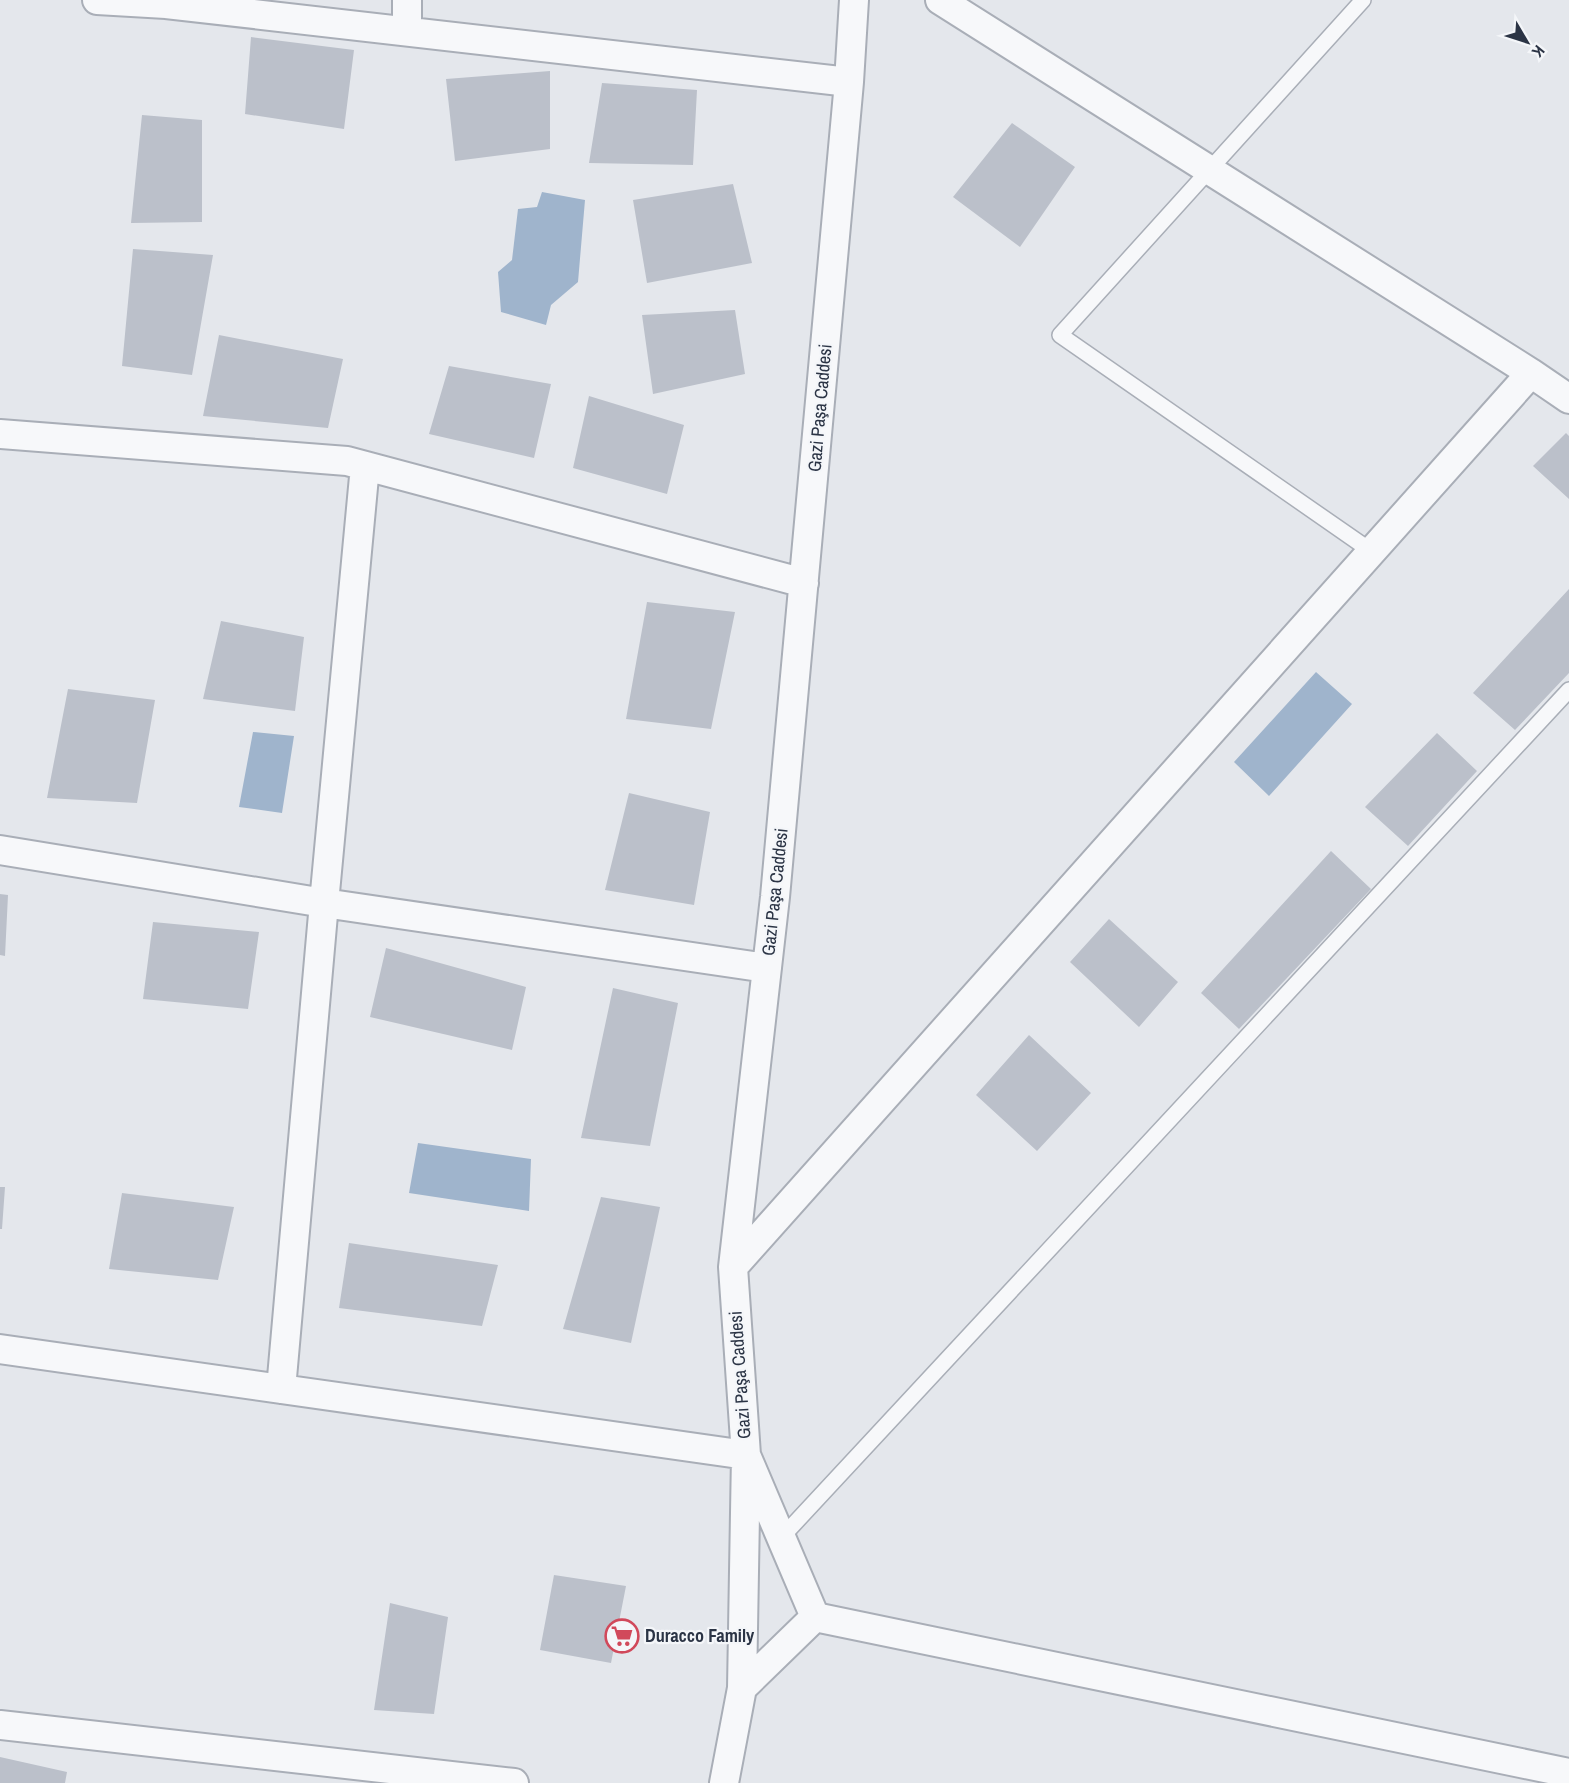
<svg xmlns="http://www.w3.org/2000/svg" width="1569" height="1783" viewBox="0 0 1569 1783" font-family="'Archivo Narrow',sans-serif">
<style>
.water{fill:#9fb4cc}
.building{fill:#bbc0ca}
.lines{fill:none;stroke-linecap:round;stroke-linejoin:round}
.service-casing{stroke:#a9aeb7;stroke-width:18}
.minor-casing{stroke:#a9aeb7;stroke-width:32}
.service{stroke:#f7f8fa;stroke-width:15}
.minor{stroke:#f7f8fa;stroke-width:28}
.labels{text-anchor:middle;stroke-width:4.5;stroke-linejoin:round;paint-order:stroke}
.street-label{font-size:18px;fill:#2b3445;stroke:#f4f6f9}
.poi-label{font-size:18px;font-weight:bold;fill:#2b3445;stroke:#f4f6f9;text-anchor:start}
</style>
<rect width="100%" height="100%" fill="#e4e7ec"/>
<!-- water -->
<path class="water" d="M542,192l43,8 -7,82 -27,23 -5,20 -45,-13 -3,-40 14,-12 6,-51 19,-2z
M1316,672l36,32 -83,92 -35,-34z
M253,732l41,4 -12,77 -43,-6z
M418,1143l113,16 -2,52 -120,-18z"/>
<!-- building -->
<path class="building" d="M251,37l103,13 -10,79 -99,-15z
M550,71v78l-95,12 -9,-82z
M602,83l95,7 -4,75 -104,-2z
M142,115l60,5v102l-71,1z
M1012,123l63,44 -55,80 -67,-50z
M733,184l19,79 -105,20 -14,-83z
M133,249l80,6 -21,120 -70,-9z
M735,310l10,64 -92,20 -11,-79z
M219,335l124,24 -15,69 -125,-12z
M449,366l102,18 -17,74 -105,-24z
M589,396l95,29 -17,69 -94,-26z
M1566,433l3,3v63l-36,-33z
M1569,589v84l-54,57 -42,-37z
M647,602l88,10 -24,117 -85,-10z
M221,621l83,16 -9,74 -92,-12z
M68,689l87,11 -18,103 -90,-5z
M1437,733l40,38 -69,75 -43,-39z
M629,793l81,19 -16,93 -89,-15z
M1331,851l40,38 -132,140 -38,-36z
M0,894l8,1 -3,61 -5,-1z
M1109,919l69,63 -39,45 -69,-65z
M153,922l106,10 -11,77 -105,-10z
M386,948l140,39 -14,63 -142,-33z
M613,988l65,15 -28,143 -69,-8z
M1029,1035l62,58 -54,58 -61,-56z
M0,1187h5l-3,42h-2z
M122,1193l112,14 -16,73 -109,-11z
M601,1197l59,10 -29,136 -68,-14z
M349,1243l149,22 -16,61 -143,-18z
M554,1575l72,11 -15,77 -71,-13z
M390,1603l58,14 -14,97 -60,-4z
M0,1757l67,15 -2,11h-65z"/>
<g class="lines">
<!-- service casing -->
<g class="service-casing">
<path id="service" d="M1363,0l-303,335 311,216
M781,1538l788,-848"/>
</g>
<!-- minor casing -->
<g class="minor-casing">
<path id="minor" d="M97,0l69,4 683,78
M940,0l591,373 38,26
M407,31v-31
M0,434l347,27 457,122
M0,850l324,53 443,65
M733,1267l798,-894
M0,1349l746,106 69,162
M281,1389l43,-486 41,-437
M742,1688l73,-71 754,156
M0,1725l514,58
M724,1783l18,-95 4,-233 -13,-188 42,-370 74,-815 5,-82"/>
</g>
<!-- service -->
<use href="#service" class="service"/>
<!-- minor -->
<use href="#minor" class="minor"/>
</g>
<!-- icons -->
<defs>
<g id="supermarket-ring" transform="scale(1.725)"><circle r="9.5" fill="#f4f6f9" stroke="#d1495b" stroke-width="1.5"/><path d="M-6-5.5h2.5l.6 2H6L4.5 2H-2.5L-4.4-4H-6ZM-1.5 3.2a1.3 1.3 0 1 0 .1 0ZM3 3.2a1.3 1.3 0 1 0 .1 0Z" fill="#d1495b"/></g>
</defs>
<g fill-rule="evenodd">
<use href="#supermarket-ring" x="622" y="1636"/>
</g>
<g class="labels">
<!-- street labels -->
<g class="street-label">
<text transform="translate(820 408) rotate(-85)" y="6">Gazi Paşa Caddesi</text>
<text transform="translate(775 892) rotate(-84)" y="6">Gazi Paşa Caddesi</text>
<text transform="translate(740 1375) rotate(-94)" y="6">Gazi Paşa Caddesi</text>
</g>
<!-- poi labels -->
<g class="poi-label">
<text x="645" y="1642">Duracco Family</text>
</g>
</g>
<!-- north arrow -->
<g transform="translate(1527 42) rotate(129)" stroke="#f4f6f9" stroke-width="4.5" paint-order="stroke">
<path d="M0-4.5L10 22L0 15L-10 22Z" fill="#2b3445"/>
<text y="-9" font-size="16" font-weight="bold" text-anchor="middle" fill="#2b3445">K</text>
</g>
</svg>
